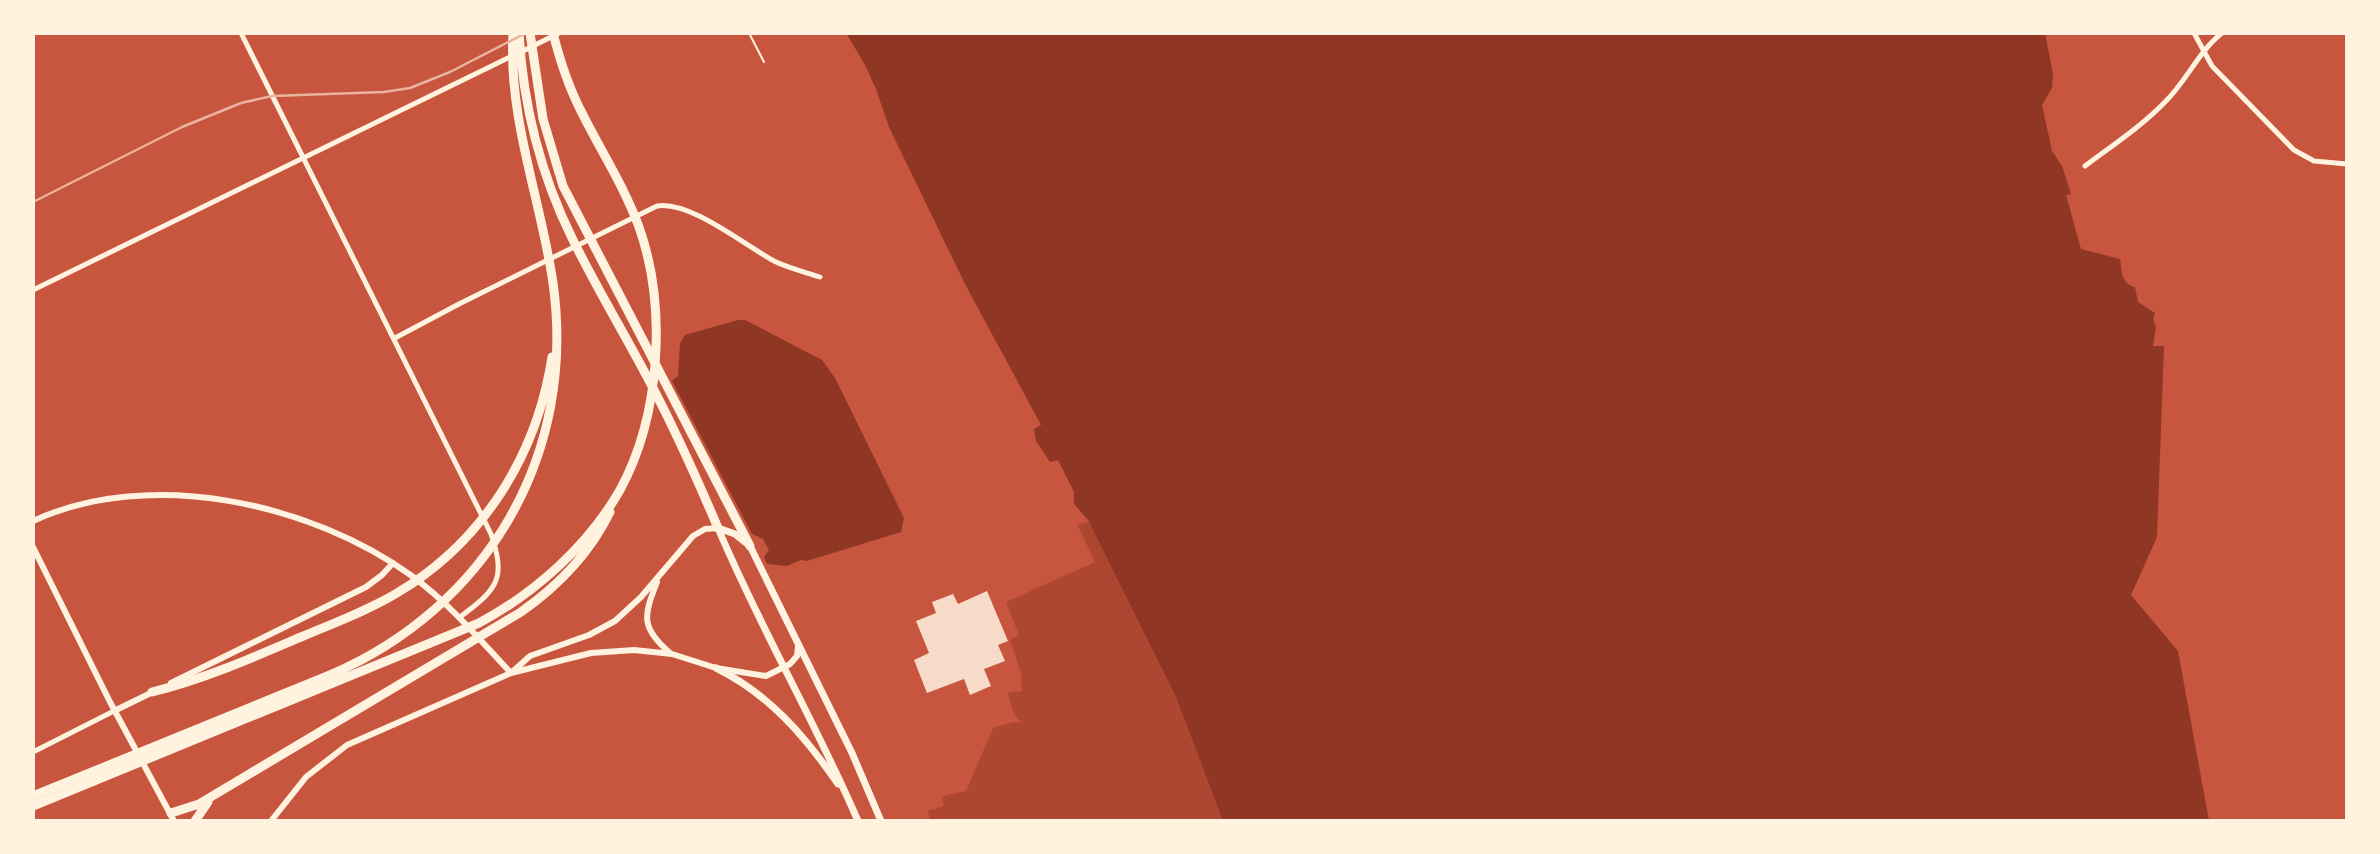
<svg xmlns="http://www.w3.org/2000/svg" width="2380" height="854" viewBox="0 0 2380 854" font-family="Poppins,sans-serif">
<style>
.green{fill:#ae4732}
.water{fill:#8f3625}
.building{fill:#f7dbc8}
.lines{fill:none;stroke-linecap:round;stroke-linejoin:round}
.path{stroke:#fff3e0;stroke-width:2}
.minor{stroke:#fff3e0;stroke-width:5}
.tertiary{stroke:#fff3e0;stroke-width:6}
.secondary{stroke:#fff3e0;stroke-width:7}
.motorway{stroke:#fff3e0;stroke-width:9}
.rail{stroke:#e9b49f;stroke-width:2.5}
</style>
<rect width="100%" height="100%" fill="#c8553d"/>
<!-- green -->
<path class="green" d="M1089,522l87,175 47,124h-293l-2,-10 16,-5 -2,-10 24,-5 27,-63 20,-6 9,1 -8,-9 -6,-21 14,-2 -1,-18 -11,-33 9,-5 -13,-33 89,-40 -18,-38z"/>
<!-- water -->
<path class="water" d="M846,33h1199l8,41 -1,14 -10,17 10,46 10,15 9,28 -5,1 15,54 39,10c2,13 1,24 15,28l3,15 17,11 -2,6 3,8 -3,19h11l-7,191 -26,58 47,56 31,170h-986l-47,-124 -88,-177 -14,-16v-12l-16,-32 -8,2 -14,-21 -2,-12 7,-4 -76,-141 -76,-157 -13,-38 -12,-26z
M738,320h7l77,40 13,18 69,140 -3,14 -94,29 -6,-1 -14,6 -20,-2 -3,-7 5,-7 -6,-11 -11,-5 -80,-153 6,-5 2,-33 5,-8z"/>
<!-- building -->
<path class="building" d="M987,591l21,50 -10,4 7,16 -21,8 7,17 -21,9 -6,-16 -37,14 -13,-33 15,-7 -13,-32 20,-8 -4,-11 21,-8 5,10z"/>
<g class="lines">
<!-- path -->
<path class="path" d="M749,33l15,29"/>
<!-- minor -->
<path class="minor" d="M241,33l250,501c16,46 5,56 -31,83
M2194,33l18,33 82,84 20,11 33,3
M521,52l38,-19
M2085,166c28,-21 57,-40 81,-65 21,-21 33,-50 56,-68
M33,290l479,-234
M395,338l64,-34 198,-98c34,-5 87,39 117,55 14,7 31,11 46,16
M33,752l81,-41"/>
<!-- tertiary -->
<path class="tertiary" d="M33,521c117,-54 278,-18 379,55 38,28 67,63 99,97
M33,547l77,155 64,119
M657,582c-13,33 -17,45 12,70
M511,673l19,-17 59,-21 26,-14 26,-24 52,-61 12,-7 13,-1
M171,683l195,-96 16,-12 11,-12
M114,711l41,-20
M271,821l35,-44 41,-32 164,-72 80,-20 43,-3 38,4 44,14 50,8 24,-12 7,-8 1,-10"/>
<!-- secondary -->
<path class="secondary" d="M718,528l17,6 15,12 102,207 29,68
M718,528c42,100 97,193 140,293
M716,668c53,26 89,68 122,116"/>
<!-- motorway -->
<path class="motorway" d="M519,33c4,71 22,142 53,205 25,51 55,100 81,150 24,46 45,93 65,140
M530,33l13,86 20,67 187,360
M152,692c52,-13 100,-34 149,-55 33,-14 66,-26 96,-44 86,-51 140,-138 155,-236
M33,796l297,-121c158,-68 247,-221 223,-392 -12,-83 -45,-164 -40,-250
M33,806l446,-183c56,-30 109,-77 141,-133 41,-75 47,-184 19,-263 -15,-41 -38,-76 -57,-114 -13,-25 -22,-52 -29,-80
M171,813l28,-9 322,-192c37,-26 69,-59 89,-100
M195,821l13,-19"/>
<!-- rail -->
<path class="rail" d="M33,202l149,-75 59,-24 31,-7 112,-4 26,-4 40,-16 76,-39"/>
</g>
<!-- border -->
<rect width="2380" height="854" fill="none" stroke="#fff3e0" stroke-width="70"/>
</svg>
